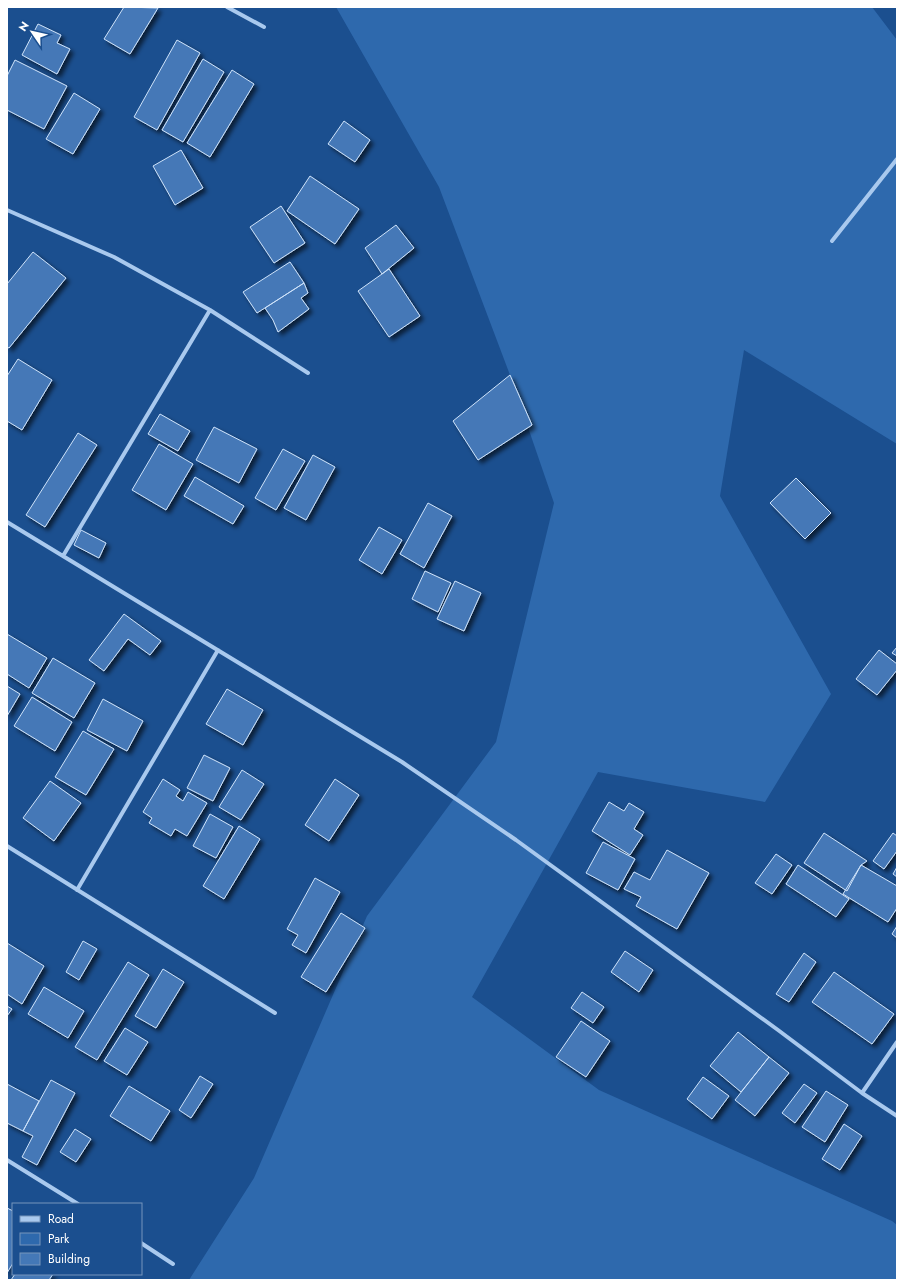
<svg xmlns="http://www.w3.org/2000/svg" width="904" height="1287" viewBox="0 0 904 1287" font-family="Jost,sans-serif">
<style>
.green{fill:#2e69ad}
.building{fill:#4478b7;stroke:#cfe3fa;filter:url(#shadow)}
.lines{fill:none;stroke-linecap:round;stroke-linejoin:round}
.street{stroke:#a9c9ee;stroke-width:4}
</style>
<defs>
<filter id="shadow"><feDropShadow dx="3.5" dy="3.5" stdDeviation="2" flood-color="#0009"/></filter>
</defs>
<rect width="100%" height="100%" fill="#1b4f8f"/>
<!-- green -->
<path class="green" d="M336,7h536l25,33v404l-153,-94 -24,146 111,198 -66,108 -167,-30 -126,225 127,93 293,131 5,4v55h-708l65,-102 113,-262 129,-174 58,-239 -44,-128 -71,-188z"/>
<!-- building -->
<path class="building" d="M124,7l34,1 -28,46 -26,-15z
M38,24l23,11 -4,8 13,6 -13,25 -35,-19z
M177,40l23,13 -43,77 -23,-13z
M203,59l21,13 -41,70 -21,-12z
M15,60l52,26 -23,43 -37,-19v-34z
M232,70l22,14 -44,73 -23,-14z
M74,93l26,16 -27,45 -27,-15z
M344,121l26,19 -15,22 -27,-18z
M181,150l22,38 -28,17 -22,-39z
M310,176l49,33 -24,35 -48,-33z
M281,206l24,37 -31,20 -24,-36z
M396,225l18,23 -32,26 -17,-26z
M33,252l33,26 -57,70 -2,-1v-63z
M290,262l14,21 -47,30 -14,-21z
M389,269l31,47 -31,21 -31,-46z
M304,283l4,10 -7,5 8,11 -31,23 -5,-12 -8,-12z
M18,359l34,21 -30,50 -15,-9v-45z
M510,375l22,50 -54,35 -25,-39z
M160,414l30,17 -12,20 -30,-17z
M214,427l43,22 -18,34 -43,-23z
M78,433l19,12 -52,82 -19,-12z
M159,444l34,20 -27,46 -34,-20z
M283,449l22,12 -29,49 -21,-12z
M313,455l22,12 -29,53 -22,-12z
M195,477l49,29 -11,18 -49,-28z
M796,478l35,35 -26,26 -35,-36z
M428,503l24,13 -28,52 -24,-14z
M379,527l23,13 -20,34 -23,-14z
M81,530l25,13 -7,15 -25,-13z
M425,571l26,12 -13,29 -26,-13z
M455,581l26,12 -17,38 -27,-12z
M124,614l37,27 -11,14 -22,-16 -24,32 -15,-11z
M7,634l40,24 -18,30 -22,-14z
M897,647v9l-5,-3z
M879,650l18,14v6l-20,25 -21,-16z
M53,658l42,25 -21,35 -42,-25z
M7,686l13,8 -13,22z
M227,689l36,21 -20,35 -37,-21z
M32,697l40,25 -17,29 -41,-25z
M103,699l40,22 -16,30 -40,-21z
M83,731l31,18 -28,46 -31,-18z
M204,755l26,13 -17,33 -26,-13z
M242,770l22,14 -23,36 -22,-13z
M163,779l17,11 -4,6 7,5 5,-9 19,11 -20,33 -12,-7 -4,7 -22,-13 3,-5 -9,-6z
M335,779l24,16 -30,46 -24,-16z
M50,781l31,22 -27,38 -31,-23z
M609,802l15,9 5,-8 15,9 -10,17 9,6 -13,20 -38,-24z
M210,814l23,13 -17,31 -23,-12z
M239,826l21,13 -36,60 -21,-13z
M824,833l43,28 -6,4 -14,26 -43,-28z
M893,833l4,3v15l-13,18 -11,-8z
M603,842l32,17 -17,31 -32,-17z
M667,850l42,23 -32,56 -41,-23 5,-9 -17,-8 10,-17 16,8z
M776,854l16,11 -20,29 -17,-11z
M798,865l51,34 -13,18 -50,-33z
M861,865l36,21v22l-9,14 -45,-28z
M897,867v10l-4,-3z
M315,878l25,14 -34,61 -14,-8 6,-10 -11,-6z
M341,913l24,15 -39,64 -25,-15z
M897,926v12l-5,-4z
M83,941l14,8 -18,31 -13,-8z
M7,943l37,23 -22,38 -15,-10z
M625,951l28,19 -14,22 -28,-20z
M804,953l12,9 -27,40 -13,-8z
M128,962l21,13 -52,85 -22,-13z
M163,969l21,13 -28,46 -21,-12z
M834,972l60,42 -22,30 -60,-42z
M44,987l40,24 -16,27 -40,-24z
M582,992l22,15 -11,16 -22,-15z
M7,1006l5,3 -5,7z
M581,1021l29,20 -24,36 -30,-20z
M125,1028l23,14 -21,33 -23,-14z
M738,1032l31,25 -28,35 -31,-26z
M769,1057l20,16 -34,43 -20,-16z
M200,1076l13,8 -22,34 -12,-8z
M703,1077l26,19 -17,23 -25,-20z
M51,1080l24,13 -38,72 -15,-8 11,-21 -10,-5z
M7,1084l32,17 -16,30 -16,-8z
M804,1084l13,9 -22,30 -13,-10z
M129,1086l41,25 -19,30 -41,-25z
M826,1091l22,14 -23,37 -23,-15z
M844,1124l18,12 -22,34 -18,-11z
M75,1129l16,10 -15,23 -16,-10z
M7,1208l6,3v52l-6,10z
M15,1274h38l-4,6h-38z"/>
<g class="lines">
<!-- street -->
<path class="street" d="M227,7l37,20
M7,210l107,47 96,53 98,63
M832,241l65,-82
M7,522l395,240 114,78 262,190 84,63 35,23
M63,556l147,-246
M7,846l268,167
M77,890l141,-240
M862,1093l35,-51
M7,1160l71,44
M141,1243l32,21"/>
</g>
<!-- border -->
<rect width="904" height="1287" fill="none" stroke="#ffffff" stroke-width="16"/>
<!-- legend -->
<rect x="12" y="1203" width="130" height="72" fill="#1b4f8f" stroke="#7695bc"/>
<rect x="20" y="1216" width="20" height="6" fill="#a9c9ee" stroke="#7695bc"/>
<text x="48" y="1223" font-size="12" fill="#ffffff">Road</text>
<rect x="20" y="1233" width="20" height="12" fill="#2e69ad" stroke="#7695bc"/>
<text x="48" y="1243" font-size="12" fill="#ffffff">Park</text>
<rect x="20" y="1253" width="20" height="12" fill="#4478b7" stroke="#7695bc"/>
<text x="48" y="1263" font-size="12" fill="#ffffff">Building</text>
<!-- north arrow -->
<g transform="translate(32 32) rotate(304)" stroke="#1b4f8f" stroke-width="3" paint-order="stroke">
<path d="M0-3L7 15L0 10L-7 15Z" fill="#ffffff"/>
<text y="-6" font-size="11" font-weight="bold" text-anchor="middle" fill="#ffffff">N</text>
</g>
</svg>
